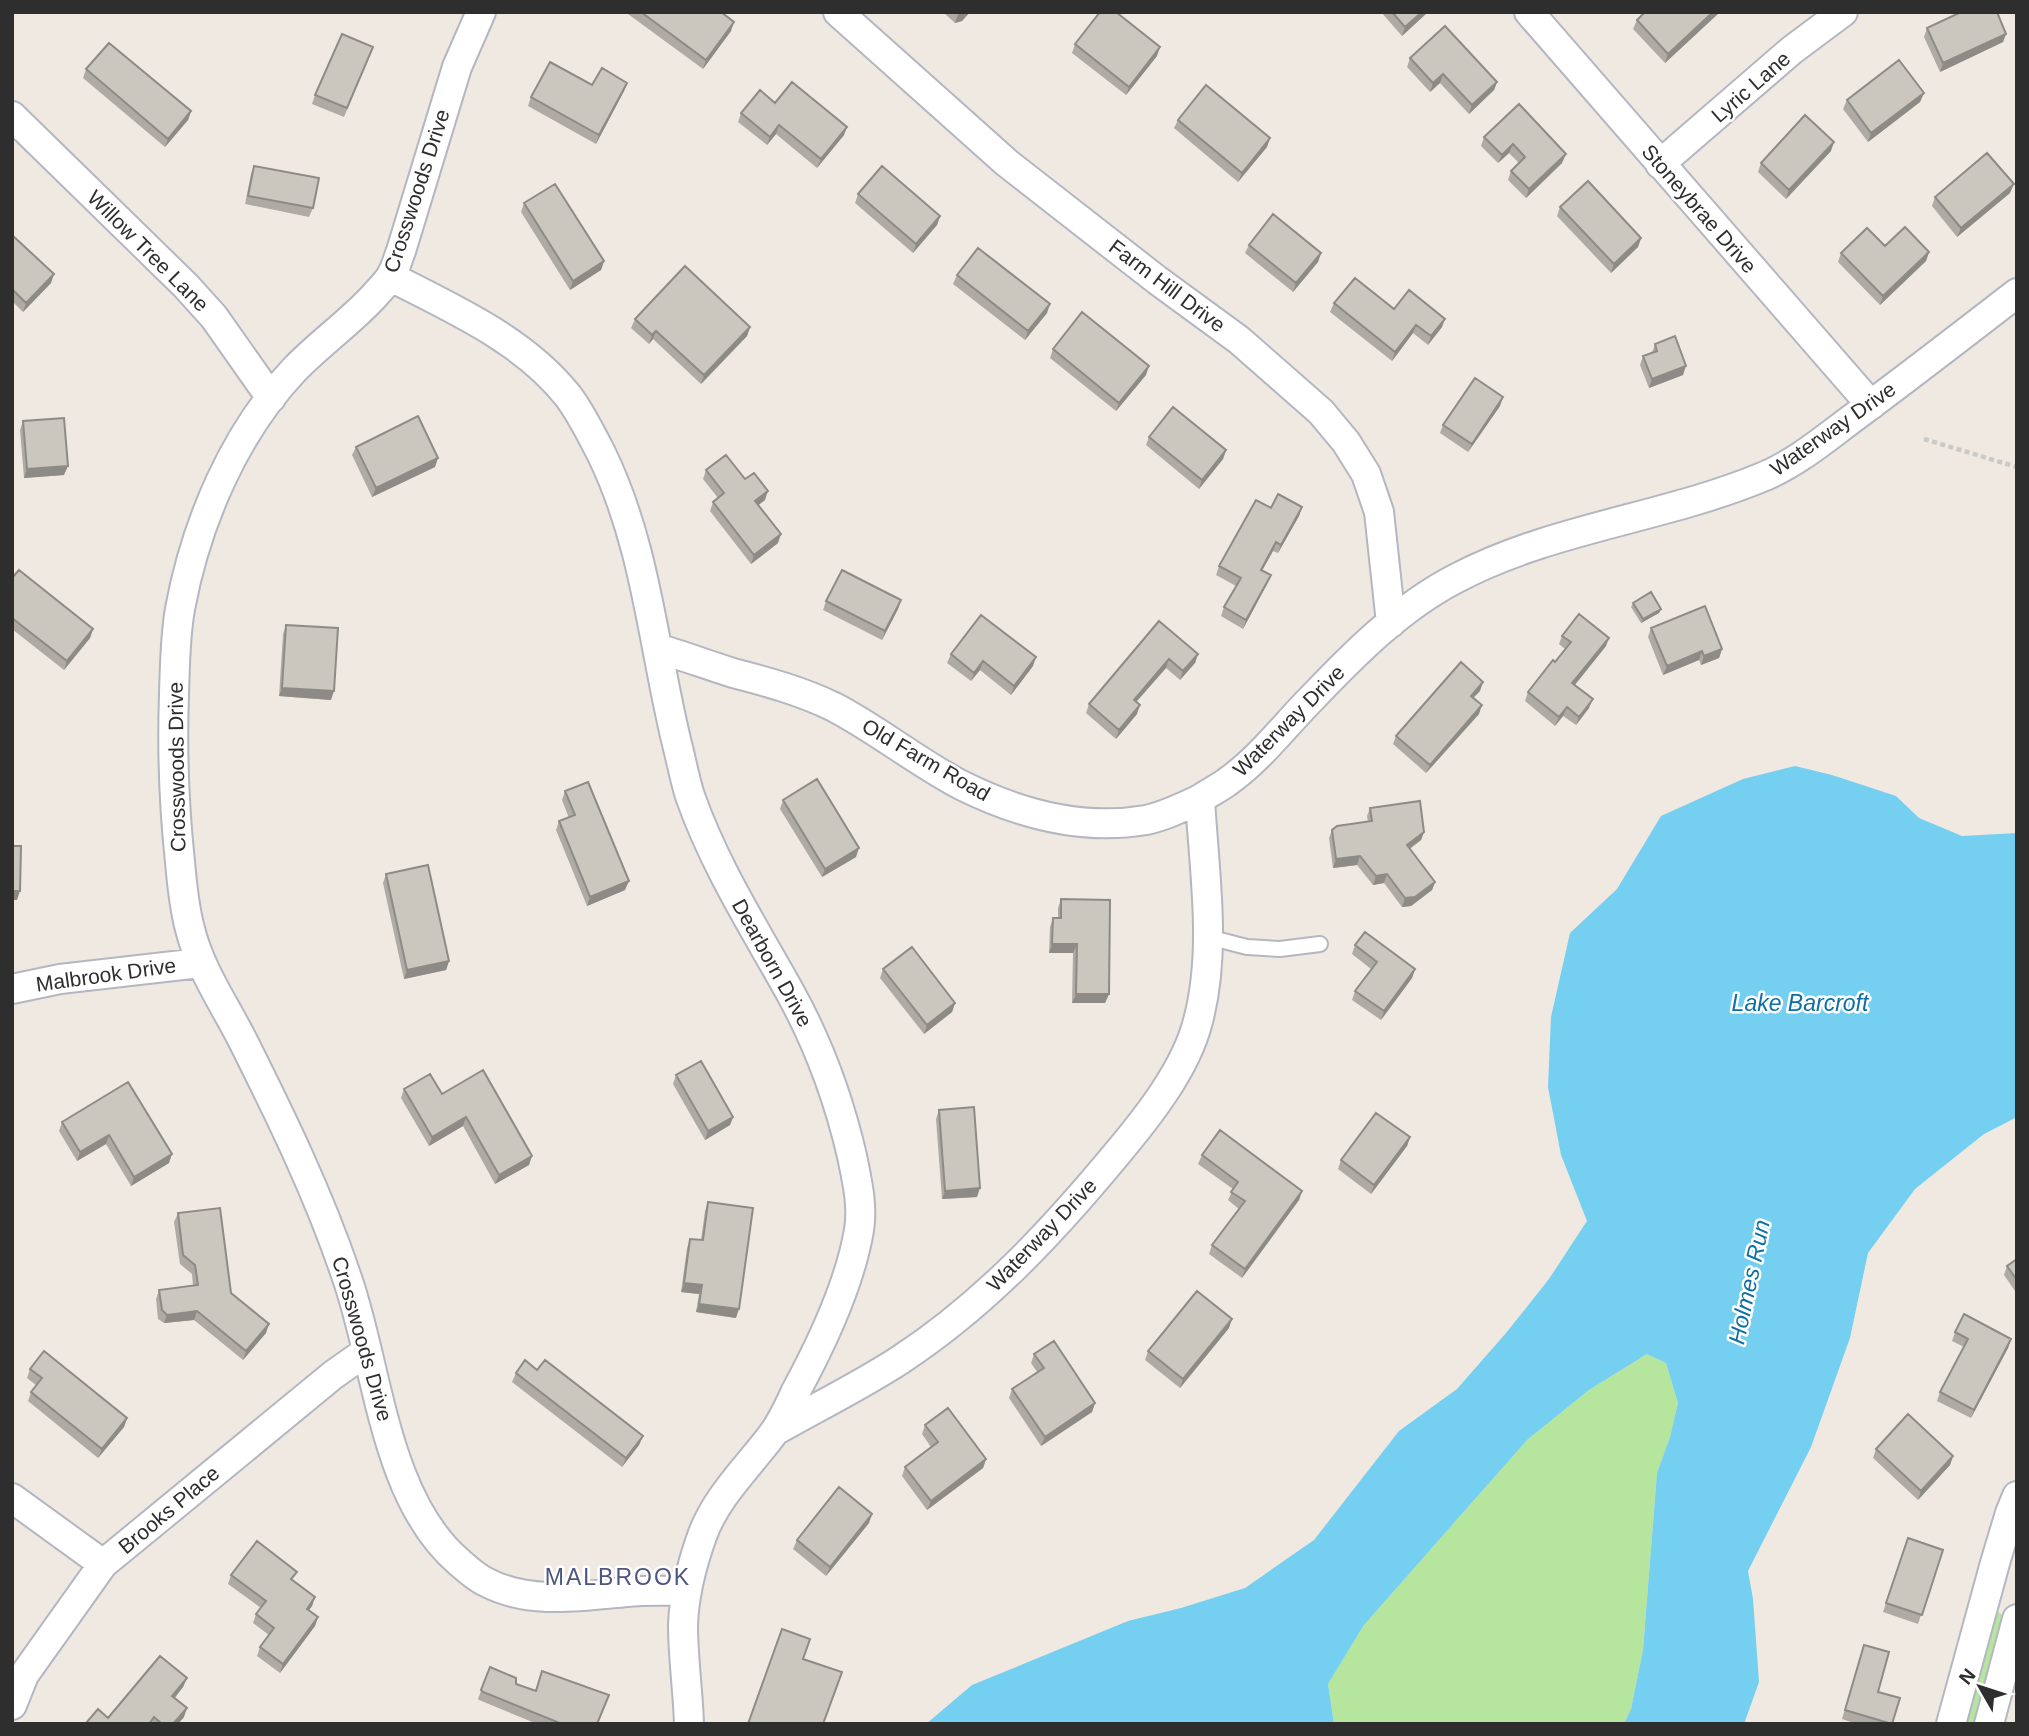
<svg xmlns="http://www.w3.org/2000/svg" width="2029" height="1736" viewBox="0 0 2029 1736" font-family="Arial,sans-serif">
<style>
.green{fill:#b6e59e}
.water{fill:#75cff0}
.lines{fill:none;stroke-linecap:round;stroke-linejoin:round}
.service-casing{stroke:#b4b7c1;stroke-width:18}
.minor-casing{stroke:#b4b7c1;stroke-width:32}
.path{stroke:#c9c9c9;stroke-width:4.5;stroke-dasharray:5 3.5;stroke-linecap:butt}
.service{stroke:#fff;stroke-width:14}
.minor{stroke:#fff;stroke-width:28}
.wall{fill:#afaba4}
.shaded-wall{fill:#8e8b86}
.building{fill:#cbc7bf;stroke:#8e8b86;stroke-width:2}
.labels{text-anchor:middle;stroke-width:5;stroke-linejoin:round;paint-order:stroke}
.street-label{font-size:21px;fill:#2e2e2e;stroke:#fff}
.water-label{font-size:23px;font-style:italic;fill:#0d6fa3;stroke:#fff}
.neighbourhood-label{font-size:23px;letter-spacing:2px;fill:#4d5680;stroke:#fff}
</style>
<rect width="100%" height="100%" fill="#efe9e1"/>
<!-- green -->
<path class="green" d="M1647,1354l19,9 12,40 -8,34 -13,36 -14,177 -12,59 -7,15h-290l-6,-40 36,-59 163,-185 62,-50z
M1994,1609l7,5 1,6 -25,104h-15z"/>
<!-- water -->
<path class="water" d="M1795,766l37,9 64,21 23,22 43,18 55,-3v284l-33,17 -69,55 -47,64 -18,85 -39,109 -63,124 5,28 6,83 -15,42h-120l7,-15 12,-59 14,-177 13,-36 8,-34 -12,-40 -19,-9 -58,36 -62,50 -163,185 -36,59 6,40h-408l46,-39 156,-64 53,-13 64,-20 69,-48 85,-109 58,-42 49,-56 43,-54 38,-58 -26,-66 -13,-68 3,-70 19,-84 47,-44 44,-73 82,-37z"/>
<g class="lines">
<!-- service casing -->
<g class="service-casing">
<path id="service" d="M1208,937l39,10 33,2 40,-5"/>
</g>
<!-- minor casing -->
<g class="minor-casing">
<path id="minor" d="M481,12l-24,55 -56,184c-3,7 -5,16 -9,23 -4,8 -11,14 -16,20 -24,27 -55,48 -81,75 -61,64 -99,154 -115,240 -5,28 -5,56 -6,85 -2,56 0,112 6,168 2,23 4,45 10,67 10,41 35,76 54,114 38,76 75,152 102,232 32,89 37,222 113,287 8,7 18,16 27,20 43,23 96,14 141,10 20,-2 40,-1 60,-1
M838,12l169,151 150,117 82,60 82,72 25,30 20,32 13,38 12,111
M1529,12l342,393
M12,116l174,170 28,31 57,81
M1660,164l132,-114 51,-38
M391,277c62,32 133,63 177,119 13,17 23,38 33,57 46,94 52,195 77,295 4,16 7,32 12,48 25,71 65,133 101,198 28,51 48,106 61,162 5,25 11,49 7,74 -9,54 -37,113 -63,161 -7,15 -14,31 -24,44 -24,32 -56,62 -70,101 -10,28 -18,59 -19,89 0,33 5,66 6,99
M657,648c26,8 51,17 76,25 35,9 68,18 101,34 44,23 83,55 127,78 56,28 121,46 185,35 19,-4 37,-13 54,-21
M12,989l48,-10 140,-16
M775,1431c42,-24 85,-45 125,-71 84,-55 152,-128 215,-204 32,-38 71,-87 83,-135 19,-71 6,-150 2,-222 9,-6 19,-11 27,-17 33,-23 58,-57 86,-85 42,-44 88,-90 142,-118 96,-51 205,-60 305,-101 36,-14 67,-41 97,-63 54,-40 107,-81 160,-122
M12,1498l91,66
M12,1705l12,-30 79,-111 230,-189 34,-24
M1951,1724l44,-161 15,-50 7,-17
M1989,1724l28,-105"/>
</g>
<!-- path -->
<path class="path" d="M1924,439l93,28"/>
<!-- service -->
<use href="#service" class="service"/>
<!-- minor -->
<use href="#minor" class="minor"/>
</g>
<!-- wall -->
<path class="wall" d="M629,12h92l10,19 -28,38 -75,-55z
M943,12h27l-8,9 -7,2z
M1381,12h47l-26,24z
M1720,12l-55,51 -32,-34 4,-9z
M1927,28l79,6 -3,8 -63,30 -16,-35z
M1075,44l82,12 -31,39 -54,-42z
M373,47l-29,70 -32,-13 3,-9z
M1410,58l87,24 -3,8 -25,24 -29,-31 -10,9 -23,-25z
M86,69l105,42 -3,9 -23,27 -82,-69z
M592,85l32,6 -28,53 -68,-38 3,-9z
M1924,93l-4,9 -52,40 -25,-33 4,-9z
M775,103l69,32 -27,33 -41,-34 -9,11 -29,-23 3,-9z
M1519,104l43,59 -36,35 -18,-18 3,-9 8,-8 -10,-10 -11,10 -17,-17 3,-9z
M1178,120l92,18 -3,9 -29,35 -64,-54z
M1831,151l-45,48 -28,-27 3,-9z
M254,166l59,42 -4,9 -64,-13 6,-30z
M2010,193l-53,44 -25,-31 3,-9z
M858,194l82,22 -3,9 -24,28 -58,-50z
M524,203l80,58 -3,9 -31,20 -49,-78z
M1560,207l81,31 -3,9 -27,26 -54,-57z
M12,235l39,48 -28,29 -11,-11z
M1249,245l72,8 -3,9 -25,30 -48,-39z
M1885,246l44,6 -3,9 -46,44 -42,-43 3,-9z
M957,275l90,38 -22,27 -72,-56z
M1334,303l60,6 48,18 -14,18 -15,-12 -21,28 -62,-49z
M635,319l115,8 -3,9 -46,48 -48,-45 -4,5 -18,-16z
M1655,344l28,31 -34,13 -9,-23 3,-9 9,-3z
M1053,349l93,26 -30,36 -66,-53z
M1500,406l-32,46 -28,-19 3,-8z
M23,421l41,54 -40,3 -4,-48z
M1149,437l77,13 -3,9 -24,30 -53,-44z
M356,447l79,20 -63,30 -20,-42z
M706,470l39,9 20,21 -7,5 20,38 -27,21 -41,-53 3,-9 5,-4 -15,-19z
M1302,507l-3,9 -21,37 -5,-2 -11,20 9,4 -4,9 -24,45 -22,-13 3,-9 12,-21 -20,-11 3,-9 52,-58z
M12,578l81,51 -3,9 -26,32 -52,-41z
M901,600l-3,9 -16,31 -59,-30 3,-9z
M1633,603l28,6 -2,4 -18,10 -10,-16z
M1159,621l39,33 -3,9 -15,17 -14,-12 -30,34 1,12 -21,25 -30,-26 3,-9z
M286,625l45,75 -52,-4 4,-62z
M1651,628l71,21 -3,9 -18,7 -2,-5 -36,15 -15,-38z
M1562,636l44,10 -31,39 14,23 -13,17 -13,-9 -8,10 -30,-25 3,-9 37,-43 -6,-5z
M951,654l82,12 -22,29 -31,-25 -9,11 -24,-18z
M1480,691l-7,7 6,16 -53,59 -33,-29 3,-8z
M565,791l60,99 -38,16 -31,-76 3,-9 10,-3 -7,-18z
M783,800l73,57 -34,20 -42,-68z
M1370,808l54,24 -3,8 -11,9 25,33 -3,8 -21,16 -9,1 -18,-24 -11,2 -16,-20 -24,3 -4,-30 3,-8 36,-8 -1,-6z
M386,874l63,87 -3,9 -42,9 -21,-96z
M1061,899l48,95 -4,9h-33l1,-50h-24l1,-26 3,-9h5v-10z
M1355,945l60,24 -3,9 -31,42 -29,-20 3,-9 16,-22 -19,-15z
M883,969l72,34 -3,9 -28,22 -44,-56z
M676,1075l57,42 -3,8 -25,15 -32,-56z
M128,1082l41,81 -38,23 -25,-42 -29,17 -18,-30 3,-9z
M404,1089l38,5 87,71 -34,19 -32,-58 -34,20 -28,-48z
M939,1110l38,87 -35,2 -6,-80z
M1410,1137l-3,9 -36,48 -33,-25 3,-9z
M1202,1155l100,36 -3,9 -57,78 -33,-24 3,-9 27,-36 -11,-9 5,-11 -35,-25z
M708,1202l28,116 -40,-6 3,-18 -18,-2 6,-44 3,-9 11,1 4,-29z
M178,1213l53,80 35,40 -23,27 -49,-40 -30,3 -6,-4 -2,-20 3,-9 34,-4 -1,-12 -12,-10 -6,-42z
M2017,1259v35l-13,-19 3,-9z
M1229,1328l-49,60 -35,-28 3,-9z
M1955,1332l56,7 -3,9 -37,70 -34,-17 3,-9 24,-45 -12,-6z
M1034,1354l61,49 -3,9 -51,34 -32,-48 3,-9 25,-17 -6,-9z
M30,1369l97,49 -3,9 -26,31 -70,-57 3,-9 5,-7 -9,-7z
M537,1370l106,66 -4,9 -17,22 -110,-85 4,-9z
M925,1425l61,34 -3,9 -56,42 -25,-34 3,-9 26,-20 -9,-13z
M1876,1449l77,7 -3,9 -32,35 -45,-42z
M869,1523l-43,53 -33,-27 4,-9z
M1908,1538l35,12 -25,74 -35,-12z
M231,1575l62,6 22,16 -3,9 -3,4 9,7 -3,9 -35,47 -23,-17 3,-9 9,-12 -16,-12 3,-9 5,-6 -33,-24z
M1864,1645l14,47 14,32h-35l-15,-5z
M490,1667l26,17 81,40h-60l-58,-24 -1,-1z
M187,1678l-4,9 -8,11 9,19 -6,7h-92l22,-6z"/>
<!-- shaded-wall -->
<path class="shaded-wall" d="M965,12h5l-8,9 -7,2 3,-9z
M1422,12h6l-26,24 3,-9z
M1713,12h7l-55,51 3,-9z
M734,22l-3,9 -28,38 3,-9z
M2006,34l-3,8 -63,30 3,-9z
M1160,47l-3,9 -31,39 3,-8z
M1443,74l-3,9 -10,9 3,-9z
M1497,82l-3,8 -25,24 3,-9z
M627,83l-3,8 -28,53 3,-9z
M1924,93l-4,9 -52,40 3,-9z
M191,111l-3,9 -23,27 3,-8z
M779,125l-3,9 -9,11 3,-8z
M847,127l-3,8 -27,33 4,-9z
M1270,138l-3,9 -29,35 4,-9z
M1834,142l-3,9 -45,48 3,-9z
M1513,144l-4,9 -11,10 4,-8z
M1566,154l-4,9 -36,35 3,-9z
M2014,184l-4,9 -53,44 4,-9z
M940,216l-3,9 -24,28 3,-9z
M1641,238l-3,9 -27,26 3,-9z
M1929,252l-3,9 -46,44 3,-9z
M1321,253l-3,9 -25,30 3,-9z
M604,261l-3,9 -31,20 3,-9z
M54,274l-3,9 -28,29 3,-9z
M1050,304l-3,9 -22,27 3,-9z
M1445,319l-3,8 -14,18 3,-9z
M1416,325l-3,8 -21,28 3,-9z
M750,327l-3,9 -46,48 3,-9z
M656,331l-3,8 -4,5 3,-9z
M1149,366l-3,9 -30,36 3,-8z
M1686,366l-3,9 -34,13 3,-9z
M1503,397l-3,9 -32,46 4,-8z
M1226,450l-3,9 -24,30 3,-9z
M438,458l-3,9 -63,30 4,-9z
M68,466l-4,9 -40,3 3,-9z
M768,491l-3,9 -13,10 3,-9z
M1302,507l-3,9 -21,37 3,-8z
M781,534l-3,9 -27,21 3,-9z
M1276,542l-3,9 -16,28 4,-9z
M1271,575l-4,9 -24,45 3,-9z
M901,600l-3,9 -16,31 3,-9z
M1661,609l-2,4 -18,10 2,-4z
M93,629l-3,9 -26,32 3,-9z
M1609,638l-3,8 -37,46 3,-9z
M1722,649l-3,9 -18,7 3,-9z
M1702,651l-3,9 -36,15 4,-9z
M1198,654l-3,9 -15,17 3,-9z
M1036,657l-3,9 -22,29 3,-9z
M1169,659l-3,9 -36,41 4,-9z
M983,661l-3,9 -9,11 3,-8z
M1483,682l-3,9 -13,13 4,-8z
M282,688l52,3 -3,9 -52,-4z
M1593,699l-4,9 -13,17 3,-8z
M1140,705l-3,9 -21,25 3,-9z
M1482,705l-3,9 -53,59 4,-8z
M1567,707l-4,9 -8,10 4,-9z
M1424,832l-3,8 -18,13 4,-8z
M859,848l-3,9 -34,20 3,-8z
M1360,856l-3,9 -24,3 3,-9z
M1387,874l-3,9 -11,2 3,-9z
M629,881l-4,9 -38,16 3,-9z
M1435,882l-3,8 -21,16 -9,1 3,-9z
M12,891h8l-3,9h-5z
M1052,944h25l-4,9h-24z
M449,961l-3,9 -42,9 3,-9z
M1415,969l-3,9 -31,42 3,-9z
M1076,994h33l-4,9h-33z
M955,1003l-3,9 -28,22 3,-9z
M466,1117l-3,9 -34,20 3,-9z
M733,1117l-3,8 -25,15 3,-9z
M109,1135l-3,9 -29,17 3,-9z
M1410,1137l-3,9 -36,48 3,-9z
M172,1154l-3,9 -38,23 3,-9z
M532,1156l-3,9 -34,19 4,-9z
M980,1188l-3,9 -35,2 3,-8z
M1302,1191l-3,9 -57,78 3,-9z
M684,1283l18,2 -3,9 -18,-2z
M699,1304l40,5 -3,9 -40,-6z
M197,1311l-3,9 -30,3 3,-8z
M1232,1319l-3,9 -49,60 3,-9z
M269,1324l-3,9 -23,27 3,-9z
M2011,1339l-3,9 -37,70 3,-8z
M1095,1403l-3,9 -51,34 4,-9z
M127,1418l-3,9 -26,31 4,-9z
M643,1436l-4,9 -17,22 4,-9z
M1953,1456l-3,9 -32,35 3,-9z
M986,1459l-3,9 -56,42 4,-9z
M872,1514l-3,9 -43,53 4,-9z
M315,1597l-3,9 -9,12 4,-9z
M318,1617l-3,9 -35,47 3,-9z
M187,1678l-4,9 -14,17 3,-8z
M187,1708l-3,9 -6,7h-5z"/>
<!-- building -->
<path class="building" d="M641,12h80l13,10 -28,38z
M1100,12h16l44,35 -31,40 -54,-43z
M1392,12h30l-17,15z
M1645,12h68l-45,42 -31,-34z
M1961,12h36l9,22 -63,29 -16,-35z
M1445,26l52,56 -25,23 -29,-31 -10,9 -23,-25z
M342,34l31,13 -26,61 -32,-13z
M109,43l82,68 -23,28 -82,-70z
M1899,60l25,33 -53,40 -24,-33z
M550,62l42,23 10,-17 25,15 -28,52 -68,-38z
M792,82l55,45 -26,32 -42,-34 -9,12 -29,-24 19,-23 15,13z
M1206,85l64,53 -28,35 -64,-53z
M1519,104l47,50 -37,35 -18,-18 14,-14 -12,-13 -11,11 -18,-18z
M1805,115l29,27 -45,48 -28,-27z
M1987,153l27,31 -53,44 -26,-31z
M254,166l65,12 -6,30 -65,-12z
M882,166l58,50 -24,28 -58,-50z
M1588,181l53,57 -27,26 -54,-57z
M555,184l49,77 -31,20 -49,-78z
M1273,214l48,39 -25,30 -47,-38z
M1905,227l24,25 -46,44 -42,-43 26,-25 18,18z
M12,235l42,39 -28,29 -14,-14z
M978,248l72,56 -22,27 -71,-56z
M685,266l65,61 -46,48 -48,-44 -4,4 -17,-16z
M1355,278l39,31 15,-19 36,29 -14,17 -15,-11 -21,27 -61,-49z
M1082,312l67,54 -30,37 -66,-54z
M1675,336l11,30 -34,13 -9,-23 14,-5 -2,-7z
M1475,378l28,19 -31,47 -29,-19z
M1173,407l53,43 -24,30 -53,-43z
M418,416l20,42 -62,30 -20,-41z
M64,418l4,48 -41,3 -4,-48z
M726,455l19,24 9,-6 14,18 -13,10 26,33 -27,21 -41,-53 11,-9 -18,-23z
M1278,494l24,13 -21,38 -5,-3 -15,28 10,5 -25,45 -22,-13 17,-29 -22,-12 37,-66 15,8z
M19,570l74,59 -26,32 -55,-43v-40z
M842,570l59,30 -16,31 -59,-30z
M1651,592l10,17 -18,10 -10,-16z
M1705,606l17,43 -18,7 -2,-5 -35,15 -16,-38z
M1579,614l30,24 -37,45 21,16 -14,18 -12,-10 -8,10 -31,-25 25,-32 2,2 16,-20 -9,-6z
M981,615l55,42 -22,29 -31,-25 -9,12 -23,-19z
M1159,621l39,33 -15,17 -14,-12 -35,41 6,5 -21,25 -30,-26z
M286,625l52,3 -4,63 -52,-3z
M1461,662l22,20 -12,14 11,9 -52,60 -34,-29z
M817,779l42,69 -34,21 -42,-69z
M588,782l41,99 -39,16 -31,-76 16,-6 -10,-24z
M1420,801l4,31 -17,13 28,37 -20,15 -10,1 -18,-24 -11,2 -16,-20 -24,3 -4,-29 5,-4 35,-5 -2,-13z
M12,846h9l-1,45h-8z
M428,865l21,96 -42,9 -21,-96z
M1061,899l49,1 -1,94h-33l1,-50h-25l1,-26h8z
M1365,932l50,37 -31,42 -29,-20 22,-29 -22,-17z
M912,947l43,56 -28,22 -44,-56z
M701,1061l32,56 -25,14 -32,-56z
M483,1070l49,86 -33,19 -33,-58 -34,20 -28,-48 26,-15 12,20z
M128,1082l44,72 -38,23 -25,-42 -29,17 -18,-30z
M974,1107l6,81 -35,3 -6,-81z
M1376,1113l34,24 -36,48 -33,-25z
M1220,1130l82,61 -57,78 -33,-24 33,-44 -14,-9 7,-10 -36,-27z
M708,1202l45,6 -14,101 -40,-5 3,-19 -18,-2 6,-44 13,1z
M220,1208l11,85 38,31 -23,27 -49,-40 -30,4 -5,-5 -3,-20 39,-5 -3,-20 -12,-10 -5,-42z
M2017,1259v21l-10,-14z
M1197,1291l35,28 -49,60 -35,-28z
M1964,1314l47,25 -37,71 -34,-18 28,-53 -13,-7z
M1054,1341l41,62 -50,34 -33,-48 32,-21 -10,-14z
M44,1351l83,67 -25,31 -71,-57 11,-14 -12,-9z
M525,1360l12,10 8,-10 98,76 -17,22 -110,-85z
M948,1408l38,51 -55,42 -26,-34 33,-25 -13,-17z
M1908,1414l45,42 -32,35 -45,-42z
M839,1487l33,27 -42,53 -33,-27z
M1908,1538l35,12 -21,65 -36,-12z
M257,1541l40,31 -6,7 24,18 -8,12 11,8 -35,47 -23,-17 14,-19 -18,-14 10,-13 -35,-26z
M782,1629l28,10 -7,20 39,13 -19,52h-75z
M1864,1645l25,7 -11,40 22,6 -8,26 -47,-14z
M160,1656l27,22 -15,18 15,12 -14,16h-11l-8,-7 -5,7 -63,-1 12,-14 10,9z
M490,1667l26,11v6l20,7 6,-20 67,24 -12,29h-35l-79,-32 -2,-2z"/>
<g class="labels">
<!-- street labels -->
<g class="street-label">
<text transform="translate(1751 87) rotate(-41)" y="7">Lyric Lane</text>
<text transform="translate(417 191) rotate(-72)" y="7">Crosswoods Drive</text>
<text transform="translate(1699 209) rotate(49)" y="7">Stoneybrae Drive</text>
<text transform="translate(148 251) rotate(45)" y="7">Willow Tree Lane</text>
<text transform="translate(1167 286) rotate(37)" y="7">Farm Hill Drive</text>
<text transform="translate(1833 429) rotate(-35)" y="7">Waterway Drive</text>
<text transform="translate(1289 721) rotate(-45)" y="7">Waterway Drive</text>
<text transform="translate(926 760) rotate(30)" y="7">Old Farm Road</text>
<text transform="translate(177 767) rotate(-91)" y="7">Crosswoods Drive</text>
<text transform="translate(772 963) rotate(61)" y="7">Dearborn Drive</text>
<text transform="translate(106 975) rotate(-8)" y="7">Malbrook Drive</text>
<text transform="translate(1042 1235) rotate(-46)" y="7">Waterway Drive</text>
<text transform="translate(362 1339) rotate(74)" y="7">Crosswoods Drive</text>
<text transform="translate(169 1510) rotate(-40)" y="7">Brooks Place</text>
</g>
<!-- water labels -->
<g class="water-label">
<text x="1800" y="1011">Lake Barcroft</text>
<text transform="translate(1749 1282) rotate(-78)" y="8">Holmes Run</text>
</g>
<!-- neighbourhood labels -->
<g class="neighbourhood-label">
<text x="618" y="1585">MALBROOK</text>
</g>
</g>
<!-- border -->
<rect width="2029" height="1736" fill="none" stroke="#2e2e2e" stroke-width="28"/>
<!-- north arrow -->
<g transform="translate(1980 1687) rotate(309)" stroke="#ffffff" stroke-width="5" paint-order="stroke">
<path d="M0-5L12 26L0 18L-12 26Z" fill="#2e2e2e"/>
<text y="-10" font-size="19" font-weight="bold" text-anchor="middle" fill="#2e2e2e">N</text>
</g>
</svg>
